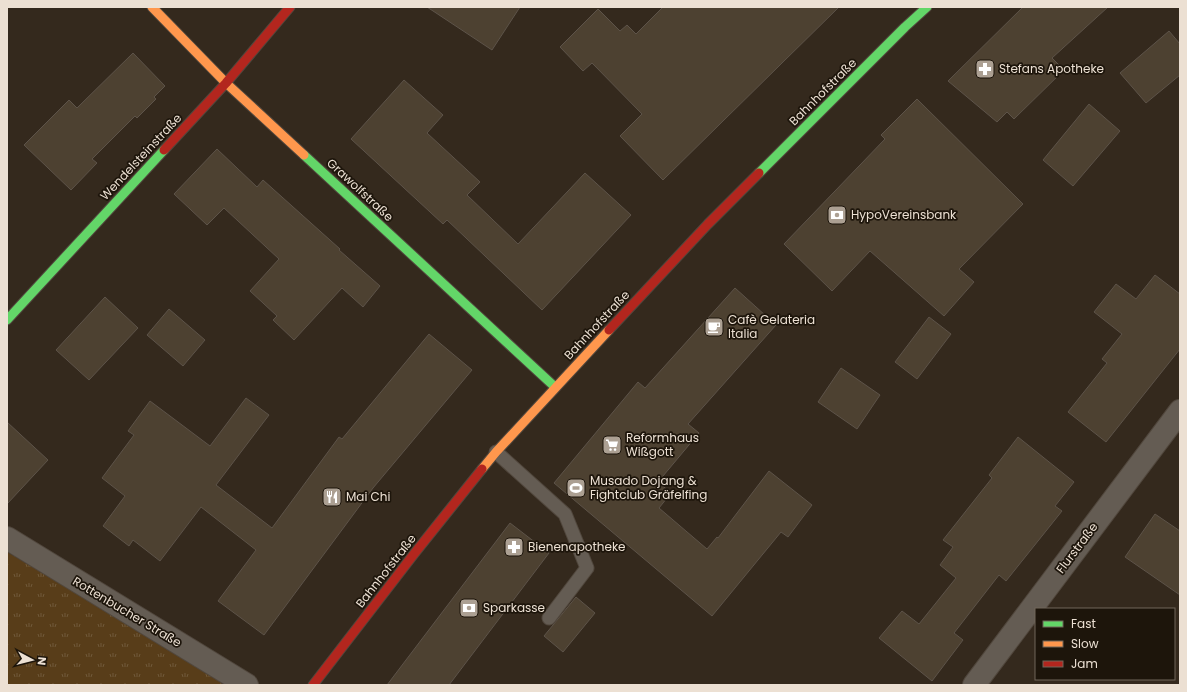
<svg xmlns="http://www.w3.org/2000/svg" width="1187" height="692" viewBox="0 0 1187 692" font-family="Poppins,sans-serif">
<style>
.grass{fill:url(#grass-tufts)}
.building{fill:#4d4131;stroke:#5d5349}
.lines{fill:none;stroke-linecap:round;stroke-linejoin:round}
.lane-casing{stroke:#51473d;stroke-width:15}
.street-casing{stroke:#51473d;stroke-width:24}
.fast-casing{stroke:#51473d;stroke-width:11}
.slow-casing{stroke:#51473d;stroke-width:11}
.jam-casing{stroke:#51473d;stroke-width:11}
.lane{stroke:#645c53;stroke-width:13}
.street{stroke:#645c53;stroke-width:22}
.fast{stroke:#63d668;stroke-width:9}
.slow{stroke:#ff974d;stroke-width:9}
.jam{stroke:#b3261e;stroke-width:9}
.labels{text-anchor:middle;stroke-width:3.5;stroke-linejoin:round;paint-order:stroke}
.poi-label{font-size:12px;fill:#ece0d3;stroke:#1d150b;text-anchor:start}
.street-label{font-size:12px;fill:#ece0d3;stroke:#1d150b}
</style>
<defs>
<pattern id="grass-tufts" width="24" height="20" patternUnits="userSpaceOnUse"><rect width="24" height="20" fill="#583d19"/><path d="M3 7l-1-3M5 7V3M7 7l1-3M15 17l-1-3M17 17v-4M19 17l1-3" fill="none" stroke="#70593a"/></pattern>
</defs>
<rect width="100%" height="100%" fill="#34291d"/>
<!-- grass -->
<path class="grass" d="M7,552l216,127 -2,6h-214z"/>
<!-- building -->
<path class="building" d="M427,7h93l-28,43z
M663,7h176l-176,173 -43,-44 22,-22 -50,-51 -9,8 -23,-24 38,-38 22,22 7,-6 9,9z
M1023,7h85l-56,51 12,12 -50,49 -7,-7 -10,10 -49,-41z
M1169,31l11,13v31l-34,28 -26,-30z
M133,53l32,33 -11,11 2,2 -19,19 -2,-2 -43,43 5,4 -26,27 -47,-45 45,-45 8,8z
M404,80l39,35 -16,18 53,49 -13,13 51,49 67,-71 46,42 -89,95 -95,-90 -4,4 -92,-85z
M917,99l106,105 -64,65 15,13 -30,34 -74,-65 -38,40 -48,-47 101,-105 -4,-4z
M1089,104l31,27 -47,55 -30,-26z
M217,149l40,38 6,-7 77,69 -1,1 41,36 -17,21 -21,-19 -48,52 -21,-20 4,-4 -27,-25 29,-32 -55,-51 -17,17 -33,-31z
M1155,275l25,19v55l-74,93 -38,-30 39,-49 -5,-4 20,-25 -28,-22 22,-28 20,15z
M735,288l41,37 -88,99 11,9 -41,49 13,11 -12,15 48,41 10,-12 1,1 51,-67 43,34 -24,32 -7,-5 -69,84 -158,-133 84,-101 7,6z
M105,297l33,31 -49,52 -33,-30z
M169,309l36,31 -22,26 -36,-31z
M929,317l22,17 -34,45 -22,-17z
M429,334l43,36 -99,118 -109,147 -46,-34 38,-51 -55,-43 -41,54 -27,-21 -4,6 -26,-20 22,-30 -23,-18 32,-43 -6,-4 22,-30 60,45 36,-48 23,17 -53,70 56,43 67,-91 3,2z
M841,368l39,27 -23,34 -39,-27z
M7,422l41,38 -41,44z
M1018,437l56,45 -19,24 7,5 -56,70 -7,-6 -45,58 9,7 -31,41 -53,-43 23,-27 17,13 37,-46 -16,-13 13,-18 -10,-7 49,-62 -3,-3z
M1155,514l25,17v64l-55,-38z
M510,523l39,30 -100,132h-62z
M576,597l19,16 -32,39 -19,-16z"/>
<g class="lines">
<!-- lane casing -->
<g class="lane-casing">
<path id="lane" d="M496,452l69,62 22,54 -38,50"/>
</g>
<!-- street casing -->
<g class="street-casing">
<path id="street" d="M7,538l240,147
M974,685l206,-274"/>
</g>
<!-- fast casing -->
<g class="fast-casing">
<path id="fast" d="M304,155l251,232
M759,173l146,-146 22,-20
M7,320l157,-170"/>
</g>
<!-- slow casing -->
<g class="slow-casing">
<path id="slow" d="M152,7l74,76 78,72
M482,469l14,-17 113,-122"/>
</g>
<!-- jam casing -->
<g class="jam-casing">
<path id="jam" d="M164,150l62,-67 64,-76
M609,330l99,-106 51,-51
M313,685l101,-131 68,-85"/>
</g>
<!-- lane -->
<use href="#lane" class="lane"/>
<!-- street -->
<use href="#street" class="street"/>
<!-- fast -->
<use href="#fast" class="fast"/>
<!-- slow -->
<use href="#slow" class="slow"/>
<!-- jam -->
<use href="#jam" class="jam"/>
</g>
<!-- icons -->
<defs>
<g id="pharmacy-square" transform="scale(1)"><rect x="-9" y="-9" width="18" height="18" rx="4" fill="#aca093" stroke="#1d150b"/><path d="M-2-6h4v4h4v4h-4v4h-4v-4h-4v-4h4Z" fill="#fff"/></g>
<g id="bank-square" transform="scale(1)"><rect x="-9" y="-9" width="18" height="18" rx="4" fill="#aca093" stroke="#1d150b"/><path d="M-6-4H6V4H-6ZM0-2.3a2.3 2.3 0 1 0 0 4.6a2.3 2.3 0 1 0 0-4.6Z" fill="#fff"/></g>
<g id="cafe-square" transform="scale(1)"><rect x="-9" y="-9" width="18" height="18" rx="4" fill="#aca093" stroke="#1d150b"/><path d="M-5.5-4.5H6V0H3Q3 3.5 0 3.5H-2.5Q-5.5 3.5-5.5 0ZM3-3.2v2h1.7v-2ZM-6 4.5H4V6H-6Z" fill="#fff"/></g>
<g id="supermarket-square" transform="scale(1)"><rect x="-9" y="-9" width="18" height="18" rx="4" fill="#aca093" stroke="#1d150b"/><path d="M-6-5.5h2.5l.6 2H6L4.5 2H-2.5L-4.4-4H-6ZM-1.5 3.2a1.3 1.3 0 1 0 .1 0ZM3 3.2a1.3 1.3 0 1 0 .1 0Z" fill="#fff"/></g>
<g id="stadium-square" transform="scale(1)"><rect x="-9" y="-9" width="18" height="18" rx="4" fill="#aca093" stroke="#1d150b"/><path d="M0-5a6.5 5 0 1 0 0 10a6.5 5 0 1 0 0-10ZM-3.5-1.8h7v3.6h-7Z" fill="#fff"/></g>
<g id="restaurant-square" transform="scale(1)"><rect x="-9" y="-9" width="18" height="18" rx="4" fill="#aca093" stroke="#1d150b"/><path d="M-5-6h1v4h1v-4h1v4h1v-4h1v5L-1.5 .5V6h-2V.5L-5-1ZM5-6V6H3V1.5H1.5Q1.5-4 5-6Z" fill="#fff"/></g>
</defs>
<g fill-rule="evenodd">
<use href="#pharmacy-square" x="985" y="69"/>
<use href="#bank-square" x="837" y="215"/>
<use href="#cafe-square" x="714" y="327"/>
<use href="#supermarket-square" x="612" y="445"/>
<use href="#stadium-square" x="576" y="488"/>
<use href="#restaurant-square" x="332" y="497"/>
<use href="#pharmacy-square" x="514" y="547"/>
<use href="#bank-square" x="469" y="608"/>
</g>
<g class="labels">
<!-- poi labels -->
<g class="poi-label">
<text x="999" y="73">Stefans Apotheke</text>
<text x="851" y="219">HypoVereinsbank</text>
<text x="728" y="324">Cafè Gelateria<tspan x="728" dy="14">Italia</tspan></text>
<text x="626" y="442">Reformhaus<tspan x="626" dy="14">Wißgott</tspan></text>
<text x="590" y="485">Musado Dojang &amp;<tspan x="590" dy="14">Fightclub Gräfelfing</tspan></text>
<text x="346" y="501">Mai Chi</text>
<text x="528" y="551">Bienenapotheke</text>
<text x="483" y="612">Sparkasse</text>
</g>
<!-- street labels -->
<g class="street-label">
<text transform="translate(823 92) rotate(-45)" y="4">Bahnhofstraße</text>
<text transform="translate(141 157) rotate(-47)" y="4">Wendelsteinstraße</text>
<text transform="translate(360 190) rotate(43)" y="4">Grawolfstraße</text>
<text transform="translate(597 325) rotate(-47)" y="4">Bahnhofstraße</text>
<text transform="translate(1077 548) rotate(-53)" y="4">Flurstraße</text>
<text transform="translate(386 571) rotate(-52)" y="4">Bahnhofstraße</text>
<text transform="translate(127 612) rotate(31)" y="4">Rottenbucher Straße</text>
</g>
</g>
<!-- border -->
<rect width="1187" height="692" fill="none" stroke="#ece0d3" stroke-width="16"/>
<!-- legend -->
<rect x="1035" y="608" width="140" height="72" fill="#1d150b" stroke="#70665b"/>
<rect x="1043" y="621" width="20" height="6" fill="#63d668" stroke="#70665b"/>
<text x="1071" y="628" font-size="12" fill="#ece0d3">Fast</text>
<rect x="1043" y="641" width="20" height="6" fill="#ff974d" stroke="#70665b"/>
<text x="1071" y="648" font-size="12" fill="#ece0d3">Slow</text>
<rect x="1043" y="661" width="20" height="6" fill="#b3261e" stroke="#70665b"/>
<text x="1071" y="668" font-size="12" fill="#ece0d3">Jam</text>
<!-- north arrow -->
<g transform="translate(32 660) rotate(97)" stroke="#1d150b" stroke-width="3" paint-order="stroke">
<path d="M0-3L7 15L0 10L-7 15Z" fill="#ece0d3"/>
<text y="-6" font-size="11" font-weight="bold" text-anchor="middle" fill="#ece0d3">N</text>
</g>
</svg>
